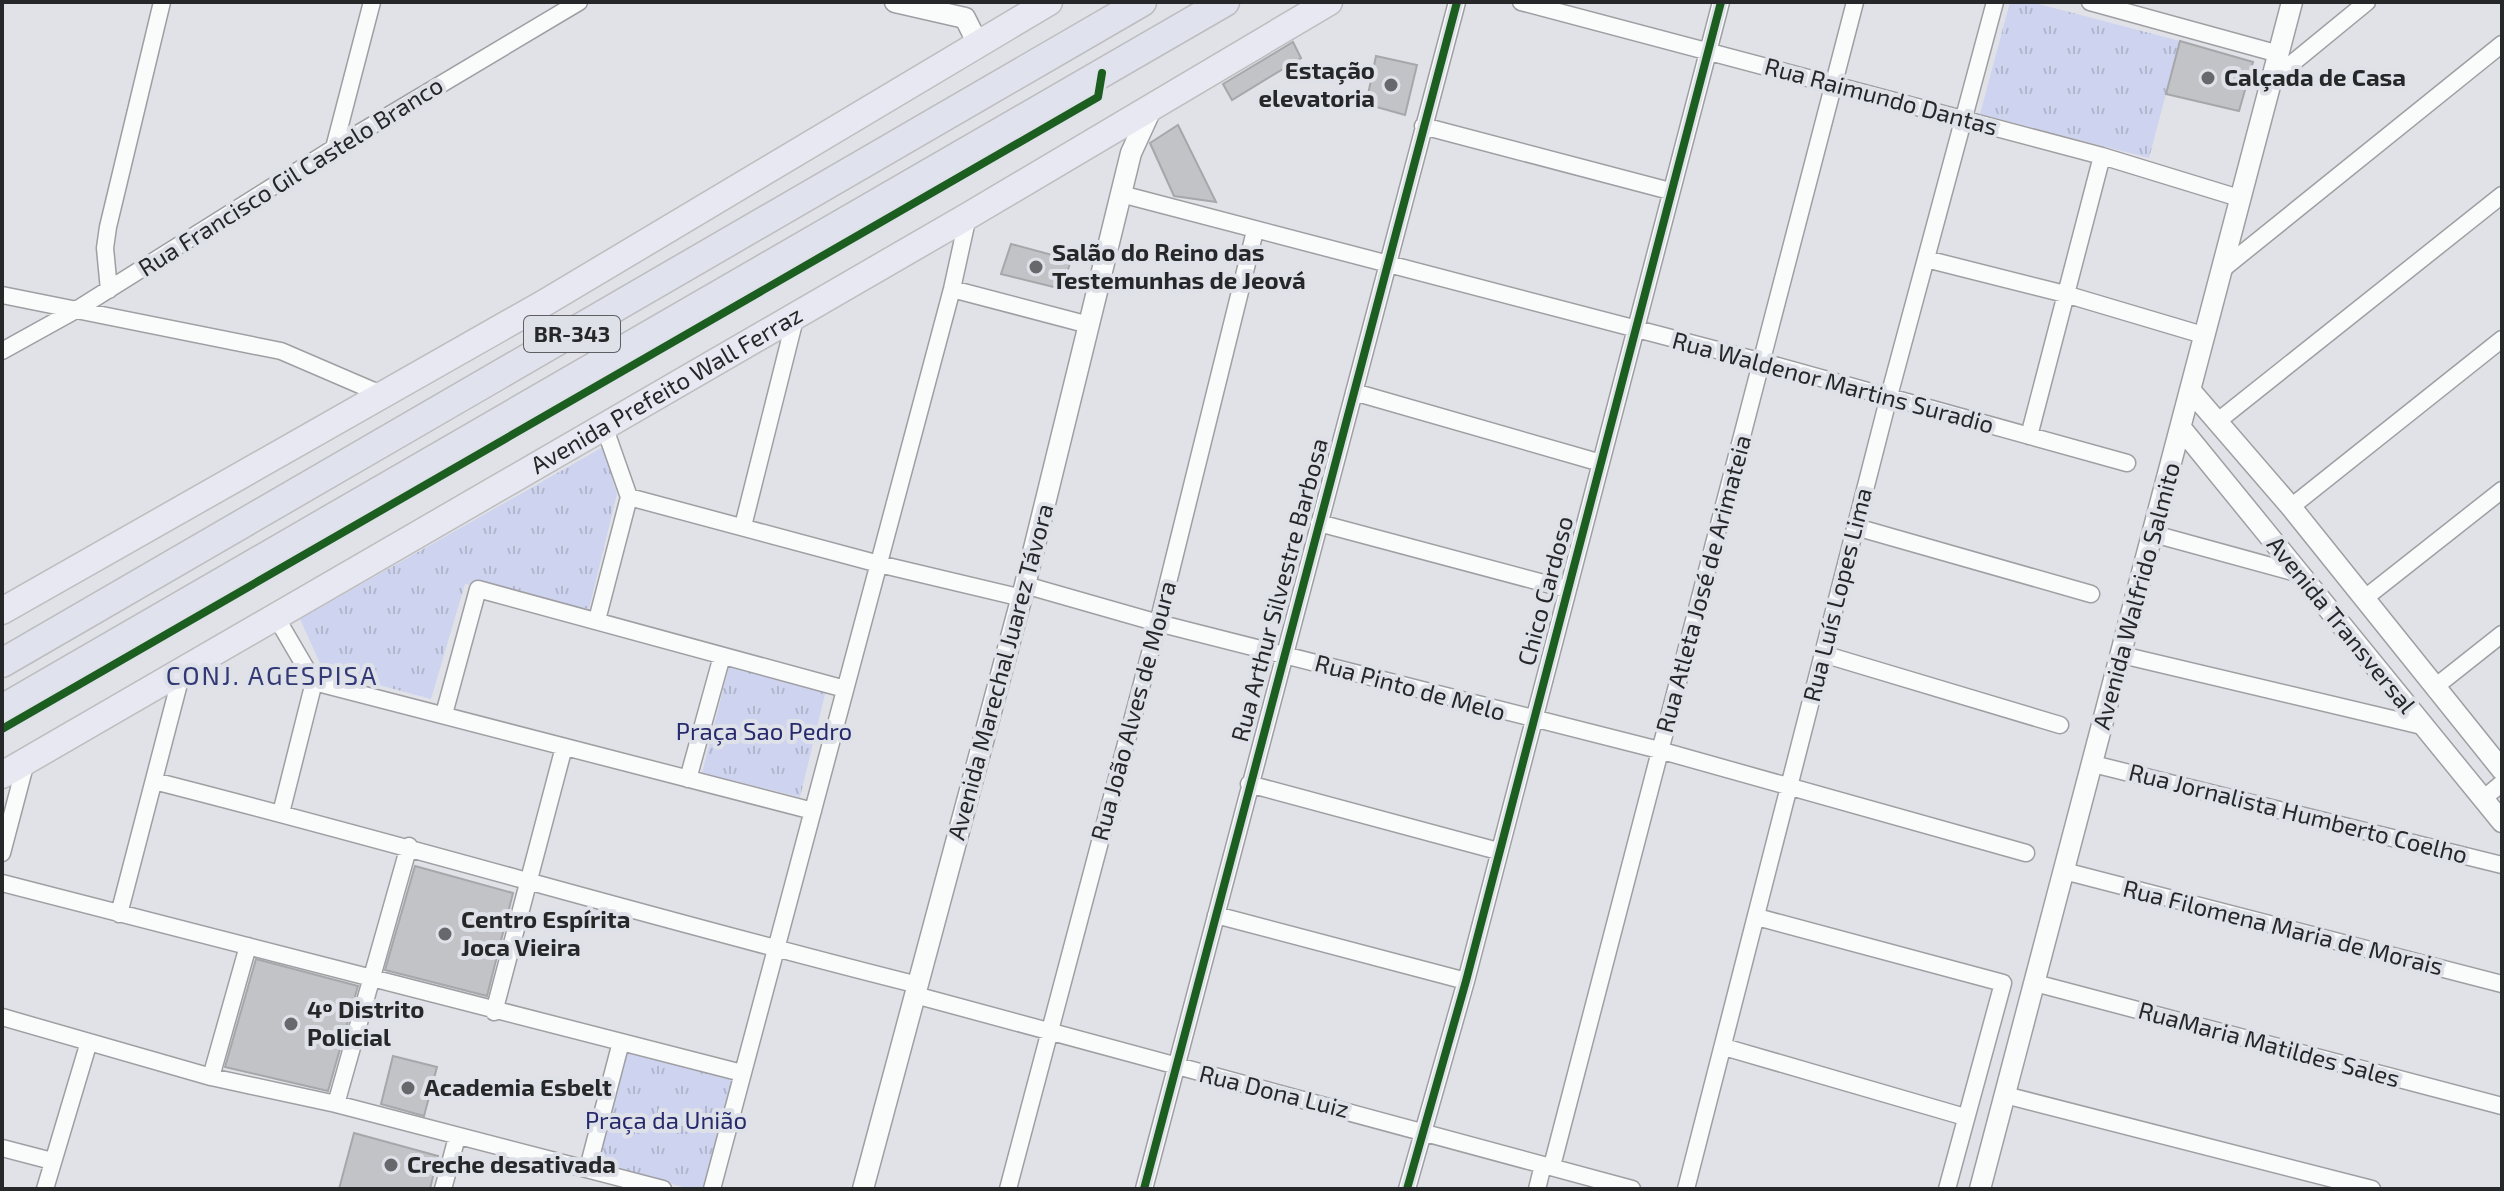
<svg xmlns="http://www.w3.org/2000/svg" width="2504" height="1191" viewBox="0 0 2504 1191" font-family="'Exo 2',sans-serif">
<style>
.grass{fill:url(#grass-tufts)}
.building{fill:#c2c3c6;stroke:#a6a7aa;stroke-width:2}
.lines{fill:none;stroke-linecap:round;stroke-linejoin:round}
.minor-casing{stroke:#9f9fa3;stroke-width:19}
.tertiary-casing{stroke:#9f9fa3;stroke-width:23}
.primary-casing{stroke:#bdbdbf;stroke-width:29}
.trunk-casing{stroke:#bdbdbf;stroke-width:31}
.minor{stroke:#fafbfb;stroke-width:16}
.tertiary{stroke:#fafbfb;stroke-width:20}
.primary{stroke:#e7e8f1;stroke-width:26}
.trunk{stroke:#e0e2ee;stroke-width:28}
.cycleway-casing{stroke:#dfe1e9;stroke-width:13}
.cycleway{stroke:#1b5e20;stroke-width:8}
.poi-dot{fill:#67686c;stroke:#dfe1e9;stroke-width:3}
.labels{text-anchor:middle;stroke-width:8;stroke-linejoin:round;paint-order:stroke}
.shield{fill:#dfe1e9;stroke:#5e5f63;stroke-width:2}
.shield-label{font-size:22px;font-weight:bold;fill:#262729}
.poi-label{font-size:24px;font-weight:bold;fill:#262729;stroke:#dfe1e9;text-anchor:start}
.street-label{font-size:24px;fill:#262729;stroke:#dfe1e9}
.park-label{font-size:24px;fill:#26296b;stroke:#dfe1e9}
.neighbourhood-label{font-size:26px;letter-spacing:2px;fill:#323974;stroke:#dfe1e9}
</style>
<defs>
<pattern id="grass-tufts" width="24" height="20" patternUnits="userSpaceOnUse" patternTransform="scale(2)"><rect width="24" height="20" fill="#ced4ef"/><path d="M3 7l-1-3M5 7V3M7 7l1-3M15 17l-1-3M17 17v-4M19 17l1-3" fill="none" stroke="#b1b6cd"/></pattern>
</defs>
<rect width="100%" height="100%" fill="#e1e2e7"/>
<!-- grass -->
<path class="grass" d="M2010,2h21l149,39 -31,117 -169,-44z
M603,447l14,47 -28,115 -124,-25 -34,115 -108,-29 -23,-51z
M729,666l97,24 -26,107 -98,-24z
M625,1050l111,29 -29,110h-17l-95,-26z"/>
<!-- building -->
<path class="building" d="M2180,41l73,21 -14,49 -73,-17z
M1293,42l8,16 -69,42 -9,-16z
M1376,56l41,9 -12,50 -39,-11z
M1178,125l38,77 -42,-6 -24,-53z
M1011,244l60,16 -9,29 -61,-15z
M415,866l98,27 -26,103 -102,-26z
M256,959l102,27 -30,105 -103,-24z
M393,1056l44,11 -13,49 -43,-12z
M354,1133l84,23 -8,33h-91z"/>
<g class="lines">
<!-- minor casing -->
<g class="minor-casing">
<path id="minor" d="M1521,2l581,154 137,42
M2090,2l189,52
M2273,79l94,-77
M1423,126l247,65
M334,148l38,-146
M1121,194l642,168 364,101
M1926,259l139,35 138,41
M2224,268l278,-224
M952,289l137,36
M109,290l-4,-42 3,-21 54,-225
M2,295l279,56 100,43
M2,351l74,-41 258,-162 245,-146
M1354,392l247,71
M2218,421l284,-226
M2029,436l73,-280
M629,497l250,67 143,34
M2291,507l211,-168
M1319,523l247,66
M743,526l53,-211
M1856,527l235,67
M2154,534l146,40
M1025,585l133,38 501,127 367,103
M2365,598l137,-108
M276,617l38,65 -33,131
M597,620l32,-123 -25,-71
M1823,654l237,71
M2122,655l300,71
M314,682l499,129
M2435,687l67,-53
M444,714l34,-125 367,100
M2093,764l409,101
M688,779l34,-123
M154,781c256,65 508,140 764,204
M1249,784l249,67
M2483,799l19,-16
M2,853l24,-91
M2064,871l438,113
M2,883l740,190
M119,914l63,-242
M1216,915l250,66
M1757,917l246,66 -56,206
M2035,983l467,123
M915,995l717,194
M494,1012l70,-265
M2,1017l209,60 125,27 327,85
M1724,1047l241,70
M211,1077l37,-131
M2005,1095l367,94
M336,1104l73,-258
M2,1148l50,13
M1552,1166l303,-1164
M588,1168l33,-126
M45,1189l43,-144
M443,1189l14,-52
M712,1189l240,-900 16,-73
M1008,1189l150,-566 97,-392
M1144,1189l313,-1187
M1407,1189l59,-208 255,-979
M1537,1189l6,-24
M1686,1189l203,-793 106,-394"/>
</g>
<!-- tertiary casing -->
<g class="tertiary-casing">
<path id="tertiary" d="M895,2l70,16 13,26
M2190,390l101,117 211,263
M2181,428l321,394
M863,1189l162,-604 106,-432 22,-48
M1980,1189l312,-1187"/>
</g>
<!-- primary casing -->
<g class="primary-casing">
<g id="primary">
<path d="M2,611l544,-309 503,-300"/>
<path id="s1" d="M2,775l966,-559 361,-214"/>
</g>
</g>
<!-- trunk casing -->
<g class="trunk-casing">
<path id="trunk" d="M2,663l1140,-661
M2,709l1223,-707"/>
</g>
<!-- minor -->
<use href="#minor" class="minor"/>
<!-- tertiary -->
<use href="#tertiary" class="tertiary"/>
<!-- primary -->
<use href="#primary" class="primary"/>
<!-- trunk -->
<use href="#trunk" class="trunk"/>
<!-- cycleway casing -->
<g class="cycleway-casing">
<path id="cycleway" d="M2,729l1096,-632 4,-24
M1144,1189l313,-1187
M1407,1189l59,-208 255,-979"/>
</g>
<!-- cycleway -->
<use href="#cycleway" class="cycleway"/>
</g>
<!-- markers -->
<g class="poi-dot">
<circle cx="2208" cy="78" r="8"/>
<circle cx="1391" cy="85" r="8"/>
<circle cx="1036" cy="267" r="8"/>
<circle cx="445" cy="934" r="8"/>
<circle cx="291" cy="1024" r="8"/>
<circle cx="408" cy="1088" r="8"/>
<circle cx="391" cy="1165" r="8"/>
</g>
<g class="labels">
<!-- shield labels -->
<rect class="shield" x="524" y="316" width="96" height="36" rx="6"/>
<g class="shield-label">
<text x="572" y="342">BR-343</text>
</g>
<!-- poi labels -->
<g class="poi-label">
<text x="1375" y="79" text-anchor="end">Estação<tspan x="1375" dy="28">elevatoria</tspan></text>
<text x="2224" y="86">Calçada de Casa</text>
<text x="1052" y="261">Salão do Reino das<tspan x="1052" dy="28">Testemunhas de Jeová</tspan></text>
<text x="461" y="928">Centro Espírita<tspan x="461" dy="28">Joca Vieira</tspan></text>
<text x="307" y="1018">4º Distrito<tspan x="307" dy="28">Policial</tspan></text>
<text x="424" y="1096">Academia Esbelt</text>
<text x="407" y="1173">Creche desativada</text>
</g>
<!-- street labels -->
<g class="street-label">
<text transform="translate(1881 97) rotate(15)" y="8">Rua Raimundo Dantas</text>
<text transform="translate(291 177) rotate(-32)" y="8">Rua Francisco Gil Castelo Branco</text>
<text transform="translate(1833 383) rotate(15)" y="8">Rua Waldenor Martins Suradio</text>
<text dy="8" stroke="none"><textPath href="#s1" startOffset="768">Avenida Prefeito Wall Ferraz</textPath></text>
<text transform="translate(1704 584) rotate(-75)" y="8">Rua Atleta José de Arimateia</text>
<text transform="translate(1280 590) rotate(-75)" y="8">Rua Arthur Silvestre Barbosa</text>
<text transform="translate(1546 591) rotate(-75)" y="8">Chico Cardoso</text>
<text transform="translate(1838 595) rotate(-76)" y="8">Rua Luís Lopes Lima</text>
<text transform="translate(2137 596) rotate(-75)" y="8">Avenida Walfrido Salmito</text>
<text transform="translate(2341 625) rotate(51)" y="8">Avenida Transversal</text>
<text transform="translate(1001 672) rotate(-75)" y="8">Avenida Marechal Juarez Távora</text>
<text transform="translate(1410 688) rotate(15)" y="8">Rua Pinto de Melo</text>
<text transform="translate(1134 711) rotate(-75)" y="8">Rua João Alves de Moura</text>
<text transform="translate(2298 814) rotate(14)" y="8">Rua Jornalista Humberto Coelho</text>
<text transform="translate(2283 928) rotate(14)" y="8">Rua Filomena Maria de Morais</text>
<text transform="translate(2269 1045) rotate(15)" y="8">RuaMaria Matildes Sales</text>
<text transform="translate(1274 1092) rotate(14)" y="8">Rua Dona Luiz</text>
</g>
<!-- park labels -->
<g class="park-label">
<text x="764" y="740">Praça Sao Pedro</text>
<text x="666" y="1129">Praça da União</text>
</g>
<!-- neighbourhood labels -->
<g class="neighbourhood-label">
<text x="272" y="685">CONJ. AGESPISA</text>
</g>
</g>
<!-- border -->
<rect width="2504" height="1191" fill="none" stroke="#262729" stroke-width="8"/>
</svg>
